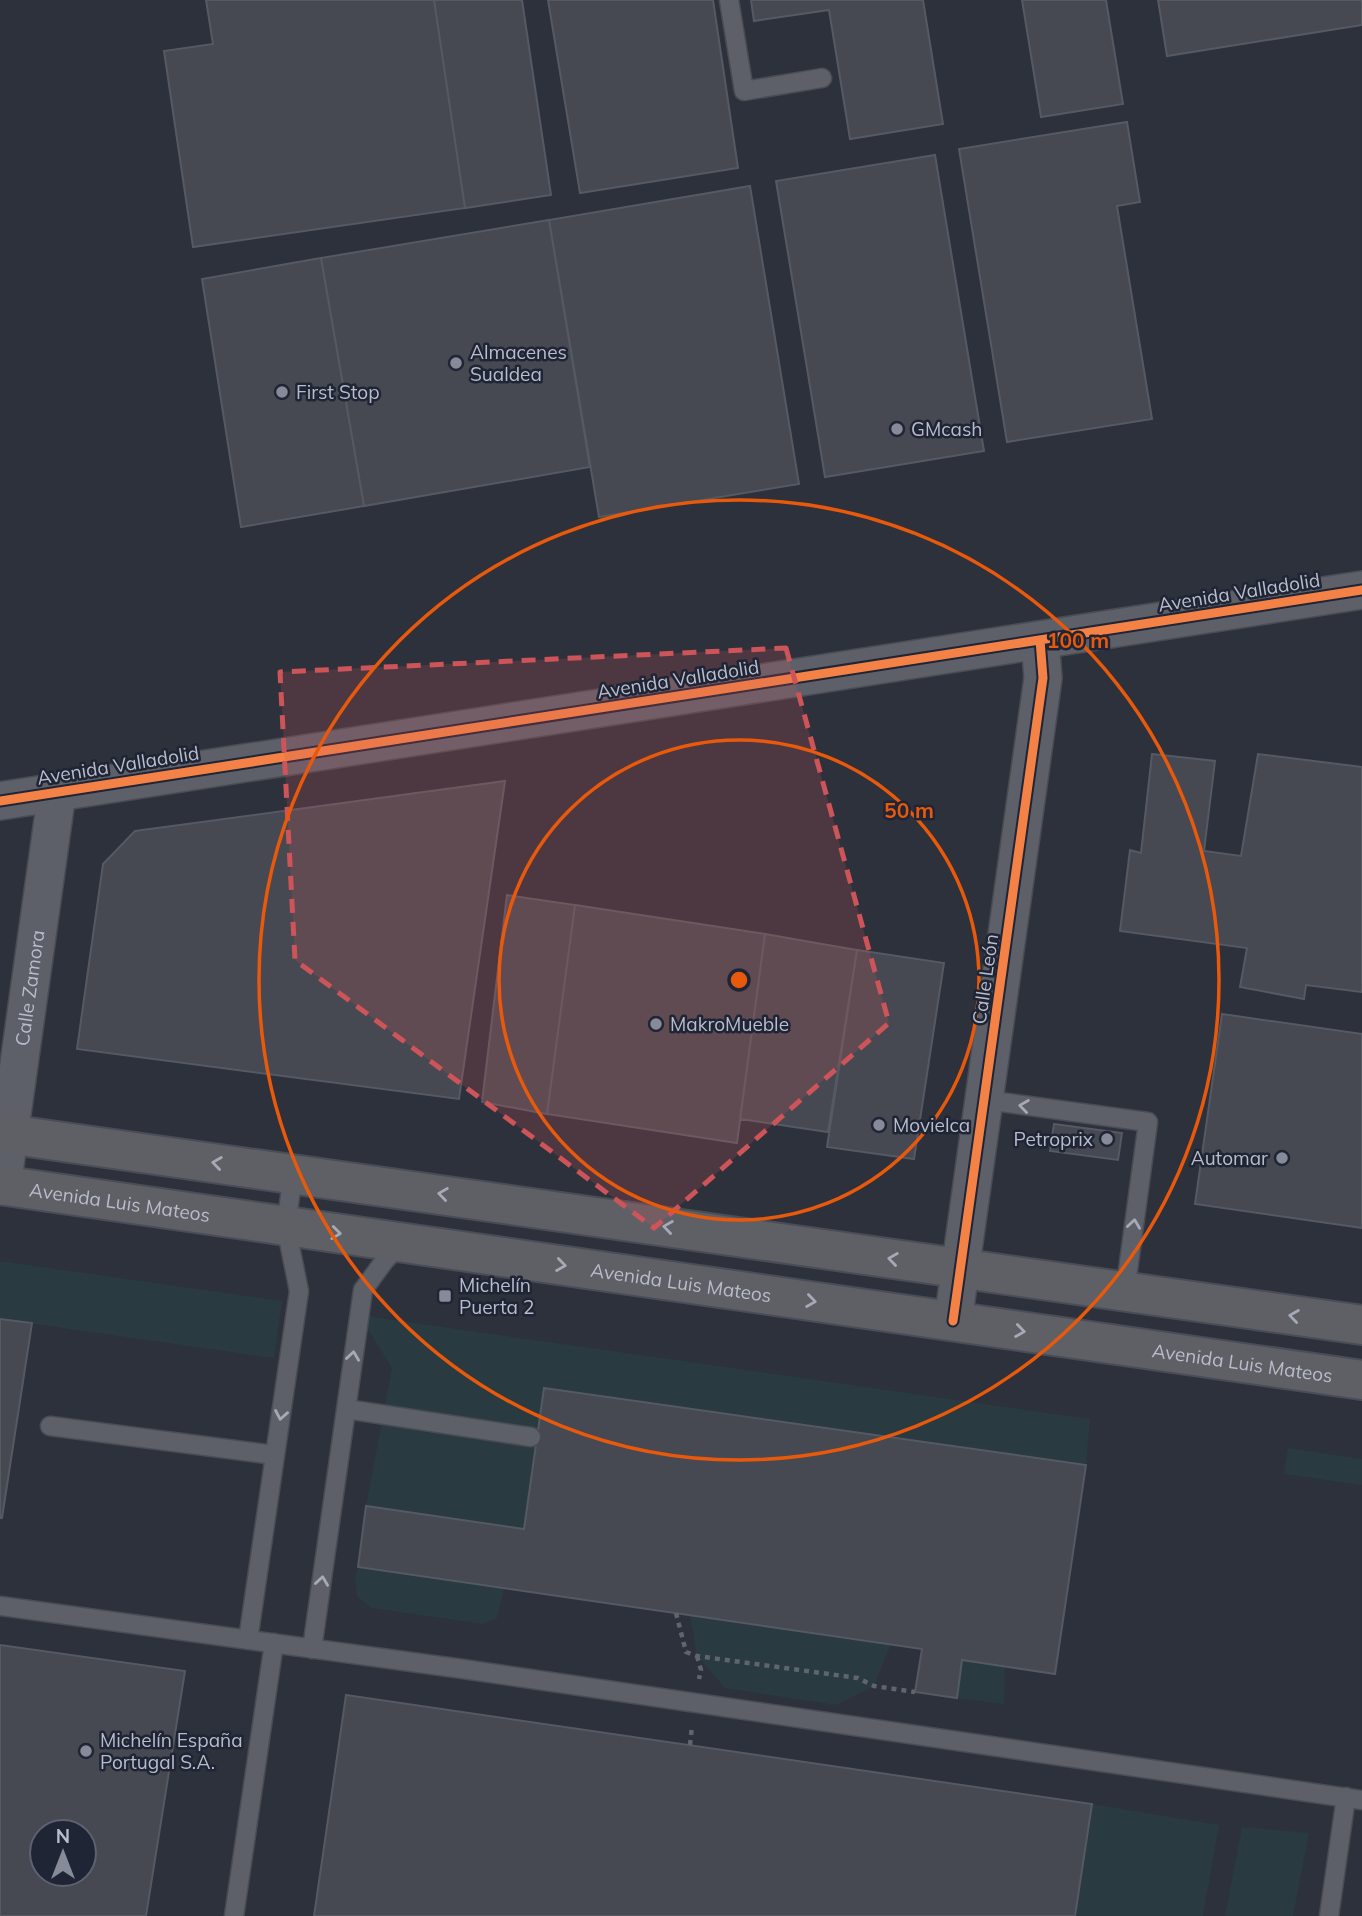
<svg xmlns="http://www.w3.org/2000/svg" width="1362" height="1916" viewBox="0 0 1362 1916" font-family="Mulish,sans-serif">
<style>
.green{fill:#2a3a41}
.building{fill:#464952;stroke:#555963;stroke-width:2;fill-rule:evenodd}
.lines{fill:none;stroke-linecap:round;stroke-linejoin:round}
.service-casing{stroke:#494c53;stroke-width:21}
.minor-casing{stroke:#494c53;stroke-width:40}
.trunk-casing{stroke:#4a4d57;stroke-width:42}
.path{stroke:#60646c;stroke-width:4.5;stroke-dasharray:5 5;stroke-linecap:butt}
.service{stroke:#5d6069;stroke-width:18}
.minor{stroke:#5d6069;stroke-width:37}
.trunk{stroke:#5e6066;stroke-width:38}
.cycleway-casing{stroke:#202536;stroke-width:13}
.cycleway{stroke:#f48246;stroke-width:9}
.oneway{stroke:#a6aab7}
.marked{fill:#cd5459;fill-opacity:0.2;stroke:#cd5459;stroke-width:5;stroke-dasharray:14 9;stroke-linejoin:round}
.ring{fill:none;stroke:#e8590c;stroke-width:3.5}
.poi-dot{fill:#878b99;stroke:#202536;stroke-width:2.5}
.labels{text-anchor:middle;stroke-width:5;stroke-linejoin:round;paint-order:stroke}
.poi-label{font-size:19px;fill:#b8bccb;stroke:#202536;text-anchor:start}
.street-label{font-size:19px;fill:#b8bccb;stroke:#202536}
.centre{fill:#e8590c;stroke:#202536;stroke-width:3.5}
.ring-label{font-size:21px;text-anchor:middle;font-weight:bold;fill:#e8590c;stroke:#202536;stroke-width:5;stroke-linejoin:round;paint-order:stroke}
</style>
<rect width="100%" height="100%" fill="#2d313b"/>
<!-- green -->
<path class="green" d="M0,1261l282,40 -8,57 -274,-39z
M359,1315l731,104 -4,46 -541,-77 -21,141 -158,-23 26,-138z
M1288,1448l74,11v26l-78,-11z
M358,1567l146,21 -7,30 -14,6 -112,-16 -14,-12 -2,-18z
M690,1615l201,29 -17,42 -38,19 -111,-17 -28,-32z
M962,1660l43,7 -1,37 -47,-6z
M1092,1804l127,21 -16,91h-128z
M1242,1827l67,6 -16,83h-68z"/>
<!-- building -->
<path class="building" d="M206,0h228l31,208 -272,39 -29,-196 49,-7z
M434,0h88l29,195 -86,13z
M548,0h165l25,168 -158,25z
M751,0h172l20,124 -93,15 -21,-129 -75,11z
M1022,0h84l17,104 -82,13z
M1158,0h204v25l-195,31z
M1127,122l13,80 -23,4 35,213 -145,23 -48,-293z
M935,155l49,296 -159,26 -49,-296z
M750,186l49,298 -200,33 -50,-297z
M549,220l41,247 -226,39 -43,-248z
M321,258l43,248 -123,21 -39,-248z
M1152,754l63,7 -11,90 37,5 17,-102 104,13v225l-56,-7 -2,14 -64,-12 7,-39 -127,-17 10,-81 11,3z
M505,781l-46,318 -382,-50 26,-185 32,-33z
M507,895l68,10 -28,209 -65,-12z
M575,905l190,29 -28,209 -190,-29z
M765,934l92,16 -29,182 -88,-13z
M857,950l87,13 -30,196 -87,-12z
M1222,1014l140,20v194l-167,-24z
M1054,1124l68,9 -4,27 -68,-9z
M0,1319l32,4 -30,195h-2z
M544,1388l542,77 -31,209 -93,-14 -5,38 -42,-6 7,-43 -564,-82 8,-61 158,23z
M0,1645l185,26 -39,245h-146zM42,1832h42v42h-42z
M346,1695l746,109 -17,112h-761z"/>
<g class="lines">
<!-- service casing -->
<g class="service-casing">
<path id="service" d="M729,0l15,91 78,-13
M986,1100l162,22 -23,170
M346,1409l185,28
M50,1426l224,29
M0,1606l463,63 899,131
M248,1640l51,-349 -13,-64 7,-54
M312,1649l51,-359 22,-30 17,-17
M234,1916l40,-273
M1329,1916l17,-119"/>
</g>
<!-- minor casing -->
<g class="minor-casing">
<g id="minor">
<path d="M0,801l1362,-211"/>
<path id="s1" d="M2,1186l55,-394"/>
<path d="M953,1321l90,-643 -3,-38"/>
</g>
</g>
<!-- trunk casing -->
<g class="trunk-casing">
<g id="trunk">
<path d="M0,1133l1362,192"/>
<path id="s2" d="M0,1185l1362,195"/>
</g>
</g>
<!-- path -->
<path class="path" d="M676,1613l10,39 11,4 161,22 16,8 41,6
M697,1656l4,14 -2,9
M690,1745l2,-19"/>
<!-- service -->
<use href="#service" class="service"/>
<!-- minor -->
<use href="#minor" class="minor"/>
<!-- trunk -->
<use href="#trunk" class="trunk"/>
<!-- cycleway casing -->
<g class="cycleway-casing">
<path id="cycleway" d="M0,801l1362,-211
M953,1321l90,-643 -3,-38"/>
</g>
<!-- cycleway -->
<use href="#cycleway" class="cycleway"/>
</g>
<!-- one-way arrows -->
<defs><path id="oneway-chevron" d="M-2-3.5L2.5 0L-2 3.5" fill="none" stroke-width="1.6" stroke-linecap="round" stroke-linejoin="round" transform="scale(1.75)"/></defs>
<g class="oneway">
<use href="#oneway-chevron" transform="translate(1024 1106) rotate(-172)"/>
<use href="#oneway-chevron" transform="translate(217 1163) rotate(-172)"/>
<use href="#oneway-chevron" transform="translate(443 1194) rotate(-172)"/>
<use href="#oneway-chevron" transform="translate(1134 1224) rotate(-82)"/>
<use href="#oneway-chevron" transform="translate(668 1227) rotate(-172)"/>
<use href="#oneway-chevron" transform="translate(336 1233) rotate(7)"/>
<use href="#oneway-chevron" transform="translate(893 1259) rotate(-172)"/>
<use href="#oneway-chevron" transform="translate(561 1265) rotate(8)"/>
<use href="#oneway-chevron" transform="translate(811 1301) rotate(8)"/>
<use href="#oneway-chevron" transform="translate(1294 1316) rotate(-172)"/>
<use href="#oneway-chevron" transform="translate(1020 1331) rotate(8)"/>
<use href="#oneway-chevron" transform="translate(353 1356) rotate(-82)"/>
<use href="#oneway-chevron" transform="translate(281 1415) rotate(100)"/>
<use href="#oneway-chevron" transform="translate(322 1581) rotate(-82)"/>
</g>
<!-- marked area -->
<path class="marked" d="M786,648l103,375 -235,205 -359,-268 -15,-288z"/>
<!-- distance rings -->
<g class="ring">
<circle cx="739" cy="980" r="240"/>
<circle cx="739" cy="980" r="480"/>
</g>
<!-- markers -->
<g class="poi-dot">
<circle cx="456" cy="363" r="7"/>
<circle cx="282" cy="392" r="7"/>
<circle cx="897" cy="429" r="7"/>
<circle cx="656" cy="1024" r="7"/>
<circle cx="879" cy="1125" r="7"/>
<circle cx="1107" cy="1139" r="7"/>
<circle cx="1282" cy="1158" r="7"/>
<rect x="438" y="1289" width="14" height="14" rx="3.5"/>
<circle cx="86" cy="1751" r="7"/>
</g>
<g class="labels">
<!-- poi labels -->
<g class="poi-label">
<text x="470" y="359">Almacenes<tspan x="470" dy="22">Sualdea</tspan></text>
<text x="296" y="399">First Stop</text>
<text x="911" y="436">GMcash</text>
<text x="670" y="1031">MakroMueble</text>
<text x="893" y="1132">Movielca</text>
<text x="1093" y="1146" text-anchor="end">Petroprix</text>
<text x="1268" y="1165" text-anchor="end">Automar</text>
<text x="459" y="1292">Michelín<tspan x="459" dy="22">Puerta 2</tspan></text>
<text x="100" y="1747">Michelín España<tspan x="100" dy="22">Portugal S.A.</tspan></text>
</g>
<!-- street labels -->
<g class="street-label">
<text transform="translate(1239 592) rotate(-9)" y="7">Avenida Valladolid</text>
<text transform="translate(678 679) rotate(-9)" y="7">Avenida Valladolid</text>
<text transform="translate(118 765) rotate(-9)" y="7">Avenida Valladolid</text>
<text transform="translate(985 979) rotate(-82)" y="7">Calle León</text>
<text dy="7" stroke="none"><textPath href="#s1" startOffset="200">Calle Zamora</textPath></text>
<text dy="7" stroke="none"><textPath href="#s2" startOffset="121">Avenida Luis Mateos</textPath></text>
<text dy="7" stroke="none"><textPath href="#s2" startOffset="688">Avenida Luis Mateos</textPath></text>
<text dy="7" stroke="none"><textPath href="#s2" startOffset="1255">Avenida Luis Mateos</textPath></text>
</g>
</g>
<circle cx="739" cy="980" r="10" class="centre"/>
<g class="ring-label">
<text x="1078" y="648">100 m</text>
<text x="909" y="818">50 m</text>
</g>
<!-- north arrow -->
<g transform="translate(63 1853)"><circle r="33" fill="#202536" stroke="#5d6172" stroke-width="2"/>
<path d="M0-5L12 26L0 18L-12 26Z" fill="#878b99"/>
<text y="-10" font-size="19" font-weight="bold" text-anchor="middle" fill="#b8bccb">N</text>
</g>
</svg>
